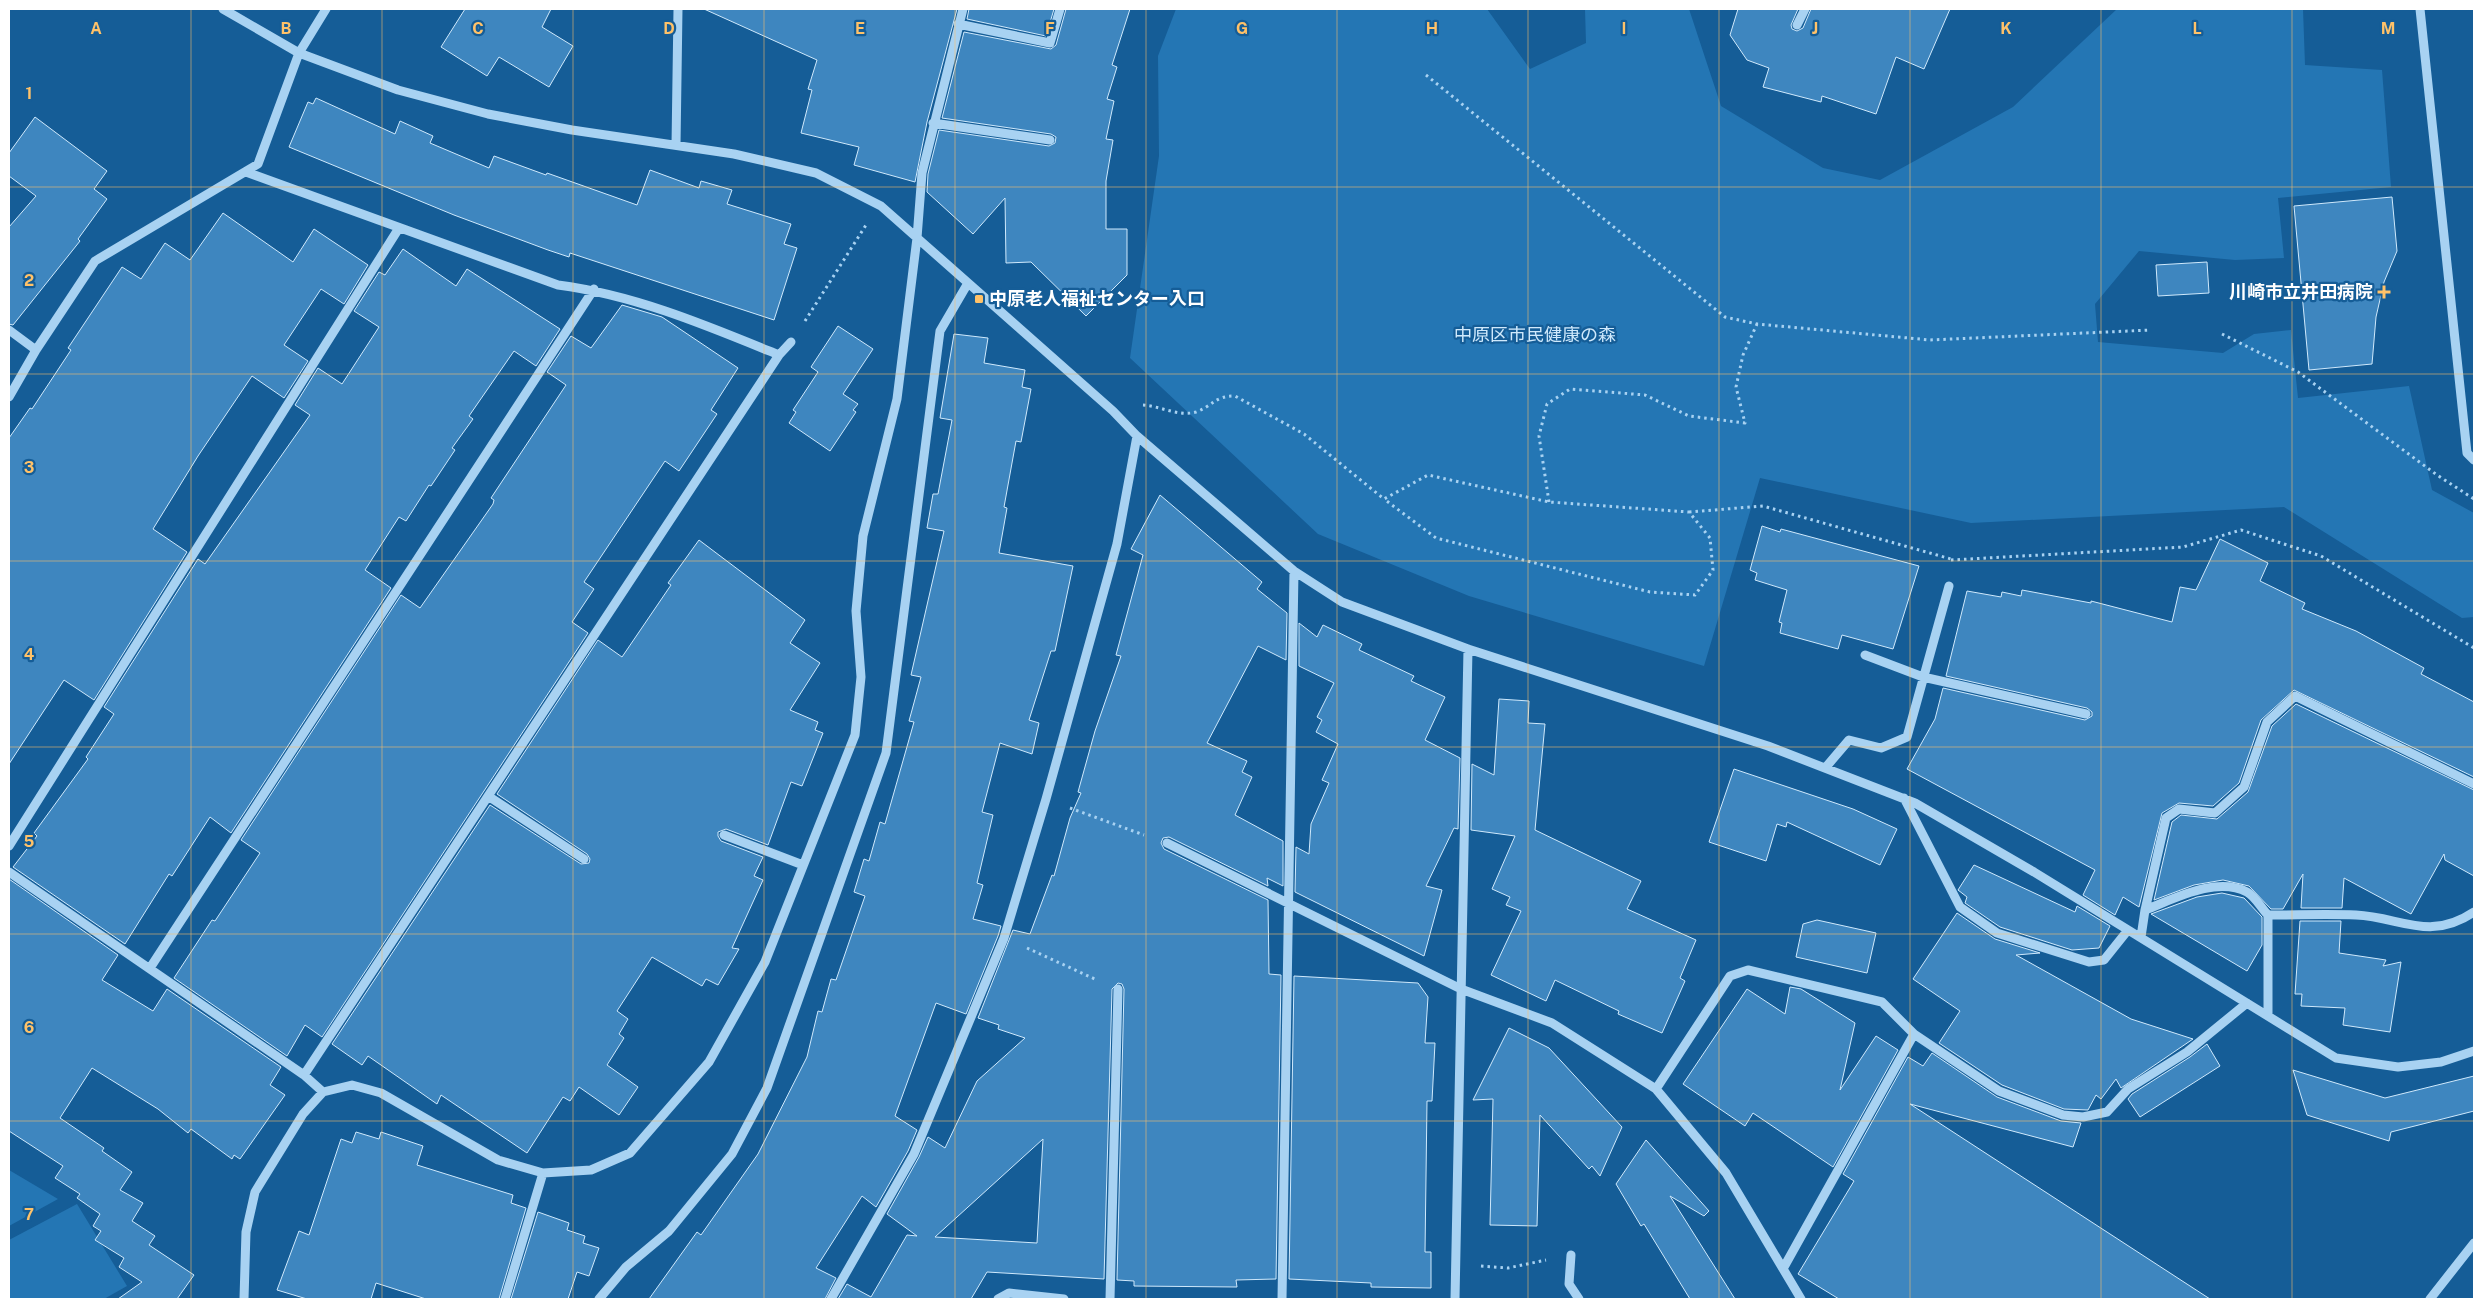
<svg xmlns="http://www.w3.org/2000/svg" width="2483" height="1308" viewBox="0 0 2483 1308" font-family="'Public Sans','Noto Sans JP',sans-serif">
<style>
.green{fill:#2476b4}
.building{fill:#3e86bf;stroke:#cfe9fc;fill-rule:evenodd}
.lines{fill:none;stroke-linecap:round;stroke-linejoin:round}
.path{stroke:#a8d2f2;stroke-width:3;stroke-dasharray:2.5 4;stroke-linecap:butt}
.minor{stroke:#a8d2f2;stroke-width:9}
.grid{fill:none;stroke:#ffc269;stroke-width:1;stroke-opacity:0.55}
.poi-dot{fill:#ffc269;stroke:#155d97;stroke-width:2}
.labels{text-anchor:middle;stroke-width:4.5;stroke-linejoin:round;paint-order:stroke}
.poi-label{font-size:18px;font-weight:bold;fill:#fff;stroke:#155d97;text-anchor:end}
.park-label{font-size:18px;fill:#cfe9fc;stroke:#155d97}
.grid-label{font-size:16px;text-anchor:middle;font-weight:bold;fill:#ffc269;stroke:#155d97;stroke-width:4.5;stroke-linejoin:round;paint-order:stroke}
</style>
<rect width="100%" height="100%" fill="#155d97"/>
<!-- green -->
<path class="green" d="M1176,9h311l43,60 56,-26 -1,-34h104l32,97 102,62 57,12 133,-73 104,-98h186l2,56 77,5 9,117 -113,11 6,60 -49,2 -96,-9 -44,53 3,38 125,11 31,-19 37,-4 7,68 111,-12 23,104 42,23v104l-12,1 -178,-111 -313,16 -211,-45 -56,188 -235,-70 -151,-62 -188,-176 29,-202 -1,-100z
M9,1170l49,29 -49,27z
M77,1204l50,82 -23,13h-95v-59z"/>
<!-- building -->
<path class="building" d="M465,9h86l-9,18 31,19 -24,41 -50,-30 -12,19 -46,-29z
M704,9h253l-30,113 -12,60 -61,-17 5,-18 -58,-14 11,-43 -4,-1 9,-29z
M969,9h85l-8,27 -79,-17z
M1066,9h64l-18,56 5,2 -10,32 7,2 -8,38 7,1 -7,41v48h21v46l-41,41 -55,-54 -25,1 -1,-65 -32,36 -46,-42 1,-18 11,-44 110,16 6,-3 1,-6 -5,-3 -109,-16 22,-86 87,17 5,-4z
M1738,9h60l-7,16 1,4 5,2 6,-3 8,-19h139l-26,60 -28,-12 -20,57 -54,-18 -1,6 -58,-15 6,-19 -22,-8 -17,-25z
M316,98l79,36 5,-13 33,15 -3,7 59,25 5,-12 52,19 1,-2 90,32 13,-35 49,18 2,-7 31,9 -5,14 64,20 -7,20 13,4 -23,72 -204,-67 -1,4 -21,-7 -94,-35 -165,-68 19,-45 5,2z
M35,117l72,54 -13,18 13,10 -29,40 2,2 -67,84 -4,-1v-97l27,-31 -27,-20v-23z
M2392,197l5,54 -13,31 -8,35 -4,47 -63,6 -15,-164z
M223,213l70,49 21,-33 54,36 -24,39 -23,-15 -37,56 24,16 -24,37 -32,-22 -54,80 -45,73 34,23 -93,148 -30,-20 -55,84v-326l21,-30 2,1 39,-59 -3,-2 54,-81 19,12 24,-36 25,17z
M403,249l53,37 11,-17 93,60 -24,37 -22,-15 -45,65 4,3 -21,29 3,2 -24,36 -2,-1 -23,36 -7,-4 -34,53 26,18 -160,245 -21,-16 -38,59 -3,-2 -44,70 -112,-77 24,-31 -3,-3 54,-74 -2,-2 28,-43 -10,-7 94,-148 7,5 105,-149 -15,-10 23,-37 24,16 37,-57 -25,-16 25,-39 6,3z
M2207,262l2,31 -51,3 -2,-31z
M622,305l40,12 76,51 -27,42 6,4 -38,57 -14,-10 -81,121 10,7 -22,33 16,11 -266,404 -17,-12 -18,31 -113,-78 38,-58 3,1 45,-68 -19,-13 160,-245 19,13 73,-104 1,-4 -3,-2 75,-113 -19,-13 24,-36 20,12z
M838,326l35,23 -30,45 15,10 -5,6 3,2 -26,39 -41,-28 7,-11 -3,-2 25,-38 -7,-5z
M954,334l34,4 -4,25 41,7 -3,17 9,2 -10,53 -5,-1 -12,66 3,1 -8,45 74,13 -18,85h-4l-22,69 10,3 -7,31 -32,-11 -18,69 11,3 -16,68 6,2 -10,34 28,7 -3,10 -32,78 -30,-11 -41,113 22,14 -9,21 -32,56 -14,-11 -46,72 20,10 -11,21h-176l48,-67 4,3 57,-81 49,-97 11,-46 4,1 9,-33 5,1 29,-84 -11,-4 10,-33 5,2 11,-39 5,2 29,-102 -5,-1 12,-44 -10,-2 33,-144 -17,-3 6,-34h5l14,-74 -12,-2z
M1160,495l102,87 -5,7 30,24 -1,47 -28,-14 -51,97 40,18 -5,11 10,5 -17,38 48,26v45l-16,-8 1,8 -99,-49 -6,1 -2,5 3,6 104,51 1,74 12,1 -5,304 -40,1 1,7 -103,-1v-5l-17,-1 7,-291 -2,-5 -4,-1 -6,6 -8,290 -117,-7 -16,27h-133l9,-15 24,13 36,-62 10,1 -30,-22 32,-57 9,-20 17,11 32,-67 48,-43 -27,-9 1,-4 -21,-7 35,-88 17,4 22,-59 2,1 16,-58 11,-25 -3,-1 17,-61 26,-75 -5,-1 27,-100 -12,-6zM1043,1139l-6,104 -102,-6z
M1762,526l18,6 1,-3 138,37 -26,83 -51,-14 -4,14 -58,-16 2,-10 -3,-1 8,-32 -32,-10 2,-7 -7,-3z
M2220,539l48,24 -8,18 45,22 -3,6 54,22 68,37 -3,6 53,28v75l-180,-87 -33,30 -22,63 -26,23 -34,-3 -17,10 -23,94 -16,-10 -8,18 -32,-20 12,-25 -188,-101 28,-50 8,-31 142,32 7,-4v-4l-5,-4 -141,-32 21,-85 34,6 1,-5 19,4 1,-6 69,13v-2l81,21 8,-35 16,3z
M699,540l106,80 -15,23 30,20 -30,47 28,12 -3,8 8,3 -21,53 -11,-4 -23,63 -42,-16 -8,3v4l3,5 42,16 -9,19 9,4 -31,68 7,1 -21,36 -12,-6 -4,7 -50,-29 -35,54 11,8 -9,15 5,4 -17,27 31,22 -19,28 -40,-28 -9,14 -7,-4 -36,56 -86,-58 -4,9 -69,-48 -6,9 -30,-21 158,-239 91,59 8,-1 1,-4 -3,-5 -90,-60 101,-154 24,17 49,-72 -3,-2z
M1299,623l18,14 6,-12 39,19 -3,6 55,26 -3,5 34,16 -20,43 35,18 -2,71 -4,-1 -28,58 16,4 -18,66 -129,-64 1,-45 13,7 2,-30 18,-41 -7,-3 16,-36 -22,-12 6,-12 -5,-3 17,-34 -35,-17z
M1499,699l30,2 -1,22 17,1 -10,106 106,51 -14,28 69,31 -16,38 5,3 -23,52 -44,-19 1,-3 -64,-31 -9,21 -55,-26 30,-64 -15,-6 4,-8 -18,-8 23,-53 -44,-6 1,-66 22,11z
M2296,704l178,86v86l-29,-16 -1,-6 -33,60 -67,-36 -2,30h-41l2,-34 -20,35h-12l-22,-23 -26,-6 -29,5 -40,15 18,-78 9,-7 36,4 31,-27 24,-66z
M1734,769l119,40 44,20 -17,36 -93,-43 -1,5 -9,-3 -11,37 -57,-19z
M1974,865l101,47 2,-6 33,20 -11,22 -27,2 -72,-23 -35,-24 2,-6 -9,-7z
M9,879l109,76 -16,25 51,31 14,-22 114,78 -11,18 15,10 -45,64 -6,-4 -2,4 -41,-30 -3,4 -30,-24 -66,-41 -32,50 44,30 -2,3 30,21 -12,18 23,13 -11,18 23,15 -6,9 45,30 -17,24h-59l24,-17 -23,-15 5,-9 -29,-18 6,-9 -8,-5 7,-12 -23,-16 3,-4 -25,-16 8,-12 -54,-35z
M2222,893l22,5 18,19v28l-15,26 -96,-57 46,-17z
M1957,913l38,26 45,14 -24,2 115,64 62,20 -72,49 -5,-9 -15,20 -5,-4 -8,15 -24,-1 -62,-24 -63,-42 21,-32 -47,-32z
M1817,920l59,13 -9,40 -71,-16 7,-33z
M2300,921h41l-2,32 47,7 -3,6 18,-4 -11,70 -47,-7 2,-17 -44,-2 1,-12h-7z
M1294,976l124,7 10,14 -3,46h10l-3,58h-5l-2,151h6v36l-60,-1v-4l-82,-4z
M1790,987l11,2 54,34 -15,67 36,-54 22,14 -65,117 -80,-54 -8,13 -62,-42 64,-95 38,25z
M1509,1028l40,20 73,79 -22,49 -8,-10 -3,3 -49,-54 -3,111 -47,-1 3,-126 -20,1z
M2207,1044l13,22 -80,51 -12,-18 4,-5 58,-37z
M1932,1053l65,44 64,24 20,2 -8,24 -163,-43 300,195h-371l-41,-25 56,-93 -11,-7 65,-117 15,9z
M2293,1070l92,28 89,-22v35l-83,21 -2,9 -82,-26z
M356,1132l23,7 2,-7 42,14 -6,19 96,30 -2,8 15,5 -27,91h-73l-50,-16 -5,16h-64l-30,-9 22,-59 10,4 32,-96 11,4z
M1646,1140l63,71 -5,5 -34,-20 65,103h-45l-46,-75 -3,2 -25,-42z
M538,1212l31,11 -2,7 18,6 -2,7 16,5 -10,28 -12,-4 -9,27h-57z"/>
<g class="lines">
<!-- path -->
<path class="path" d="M1426,75l299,242 32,7 173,16 221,-10
M805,321l61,-96
M2222,334l76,38 139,103 37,24
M1143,405c17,1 36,12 53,7 17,-6 18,-16 39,-16l69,38 80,65 44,-24 121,27 140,10 21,26 3,32 -18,25 -45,-3 -214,-54 -52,-39
M1549,502l-10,-66 8,-32 23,-15 75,6 44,21 56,7 -9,-36 7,-32 14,-31
M1689,512l74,-6 188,53
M1951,560l232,-13 58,-17 80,26 153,92
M1070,808l74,27
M1027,948l70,32
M1481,1266l27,2 38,-8"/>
<!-- minor -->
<path class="minor" d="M223,9l76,44 99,37 90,24 84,16 162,24 82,19 65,33 232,205 24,25 157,135 48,31 126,47 300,97 147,57 119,69 302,186 62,9 43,-5 33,-11
M2420,9l47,444 7,7
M958,24l92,19 10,-34
M1797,25l8,-16
M933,123l117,17
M676,145l2,-136
M246,172l312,113c77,10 150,41 221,70l-475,720
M9,330l27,20
M779,355l12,-13
M9,397l27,-47 59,-89 163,-97 41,-111 27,-44
M1865,655l58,22 163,37
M1826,767l23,-27 32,8 26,-11 42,-151
M488,796l96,63
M1904,798l56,109 37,26 92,29 15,-2 24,-30
M724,835l79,30
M1167,843l294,146 91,34 104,66 70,84 75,126
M9,846l390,-618
M9,872l295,203 19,17
M2145,910c29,-11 71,-34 102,-18 8,4 15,17 21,23v100
M2268,915c30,0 59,-1 88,0 45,2 73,27 118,-3
M2141,937l4,-27 21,-92 13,-9 36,4 29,-26 23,-65 28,-26 179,88
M150,968l444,-679
M1656,1089l74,-113 18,-6 134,32 32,32 85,57 64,24 20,2 24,-5 21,-23 59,-37 60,-49
M1571,1255l-2,29 10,15
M1784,1267l130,-233
M244,1299l2,-67 9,-40 48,-78 20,-22 29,-7 29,8 117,67 45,13 48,-3 39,-17 79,-91 56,-100 90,-227 6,-58 -5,-66 7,-75 34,-137 20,-161 5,-65 41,-164
M505,1299l38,-126
M599,1299l27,-32 43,-36 63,-77 35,-66 119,-335 54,-422 28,-48
M831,1299l83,-145 90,-216 42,-139 71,-255 20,-108
M998,1299l11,-6 55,6
M1110,1299l8,-310
M1282,1299l12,-728
M1455,1299l13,-650
M2430,1299l44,-56"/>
</g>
<!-- grid -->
<path class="grid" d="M191,9v1290M382,9v1290M573,9v1290M764,9v1290M955,9v1290M1146,9v1290M1337,9v1290M1528,9v1290M1719,9v1290M1910,9v1290M2101,9v1290M2292,9v1290M9,187h2465M9,374h2465M9,561h2465M9,747h2465M9,934h2465M9,1121h2465"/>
<!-- markers -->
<g class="poi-dot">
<path d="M2381.5 284.5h5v5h5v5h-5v5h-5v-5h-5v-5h5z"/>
<rect x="974" y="294" width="10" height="10" rx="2.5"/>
</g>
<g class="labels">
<!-- poi labels -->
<g class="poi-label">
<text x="2373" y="298">川崎市立井田病院</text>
<text x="989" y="305" text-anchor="start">中原老人福祉センター入口</text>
</g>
<!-- park labels -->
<g class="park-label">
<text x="1535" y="341">中原区市民健康の森</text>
</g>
</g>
<g class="grid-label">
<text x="96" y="34">A</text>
<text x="286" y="34">B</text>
<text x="478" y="34">C</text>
<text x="669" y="34">D</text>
<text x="860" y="34">E</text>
<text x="1050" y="34">F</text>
<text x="1242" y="34">G</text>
<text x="1432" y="34">H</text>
<text x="1624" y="34">I</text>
<text x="1815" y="34">J</text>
<text x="2006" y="34">K</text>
<text x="2197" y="34">L</text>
<text x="2388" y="34">M</text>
<text x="29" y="99">1</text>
<text x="29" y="286">2</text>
<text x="29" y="473">3</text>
<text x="29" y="660">4</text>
<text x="29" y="847">5</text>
<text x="29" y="1033">6</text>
<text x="29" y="1220">7</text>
</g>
<!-- border -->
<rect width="2483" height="1308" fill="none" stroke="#ffffff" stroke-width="20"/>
</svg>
